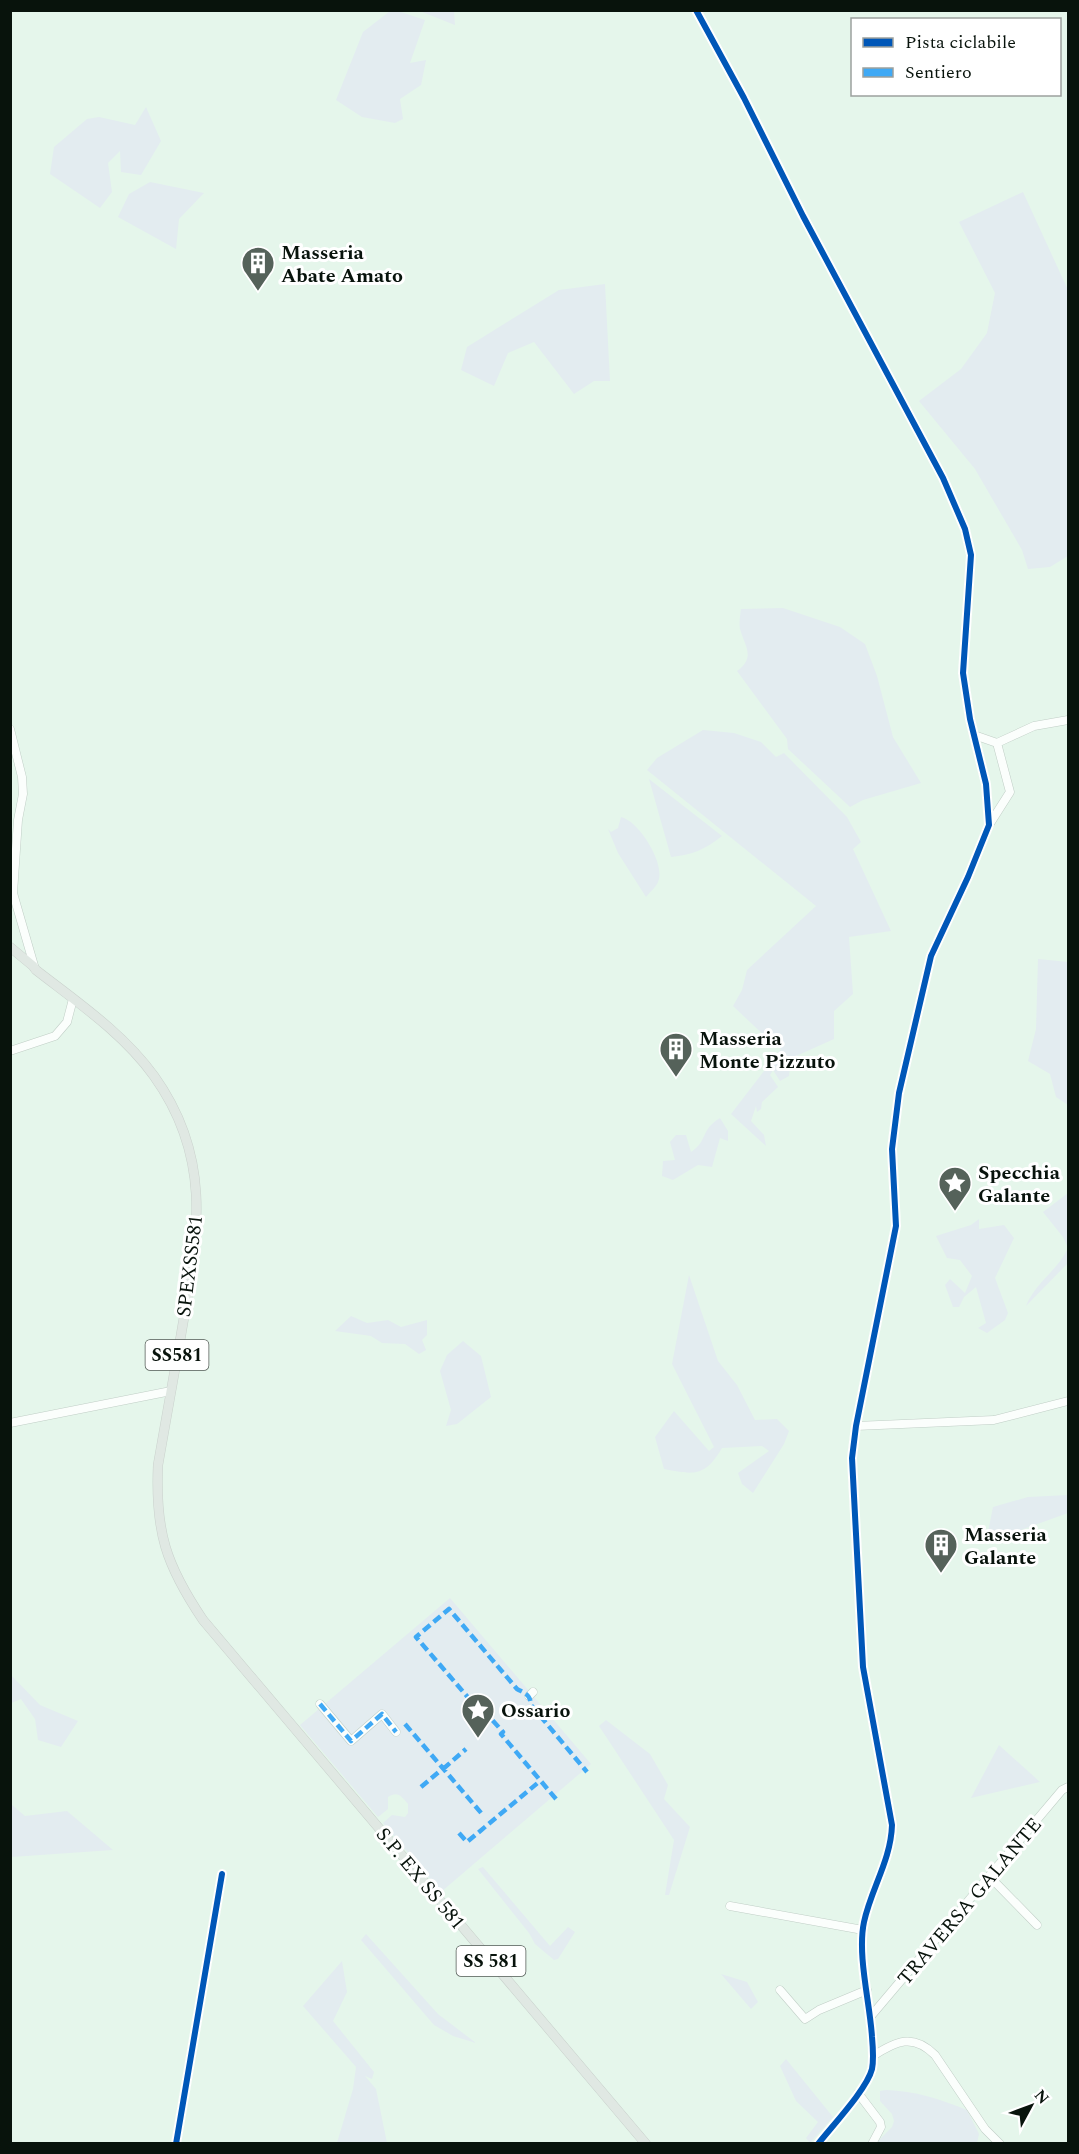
<svg xmlns="http://www.w3.org/2000/svg" width="1079" height="2154" viewBox="0 0 1079 2154" font-family="Spectral,serif">
<style>
.green{fill:#e3ecf0}
.lines{fill:none;stroke-linecap:round;stroke-linejoin:round}
.minor-casing{stroke:#c0cec6;stroke-width:9}
.major-casing{stroke:#c9d1cc;stroke-width:10}
.minor{stroke:#fbfefc;stroke-width:8}
.major{stroke:#e0e8e3;stroke-width:9}
.quiet{stroke:#3fa9f5;stroke-width:4.5;stroke-dasharray:9 4.5;stroke-linecap:butt}
.cycleway-casing{stroke:#fff;stroke-width:10}
.cycleway{stroke:#0057b8;stroke-width:6}
.labels{text-anchor:middle;stroke-width:6;stroke-linejoin:round;paint-order:stroke}
.shield{fill:#fff;stroke:#525a55;stroke-width:1.5}
.shield-label{font-size:18px;font-weight:bold;fill:#08130c}
.poi-label{font-size:20px;font-weight:bold;fill:#08130c;stroke:#fff;text-anchor:start}
.street-label{font-size:20px;fill:#08130c;stroke:#fff}
</style>
<rect width="100%" height="100%" fill="#e5f6eb"/>
<!-- green -->
<path class="green" d="M390,11h8l27,9 -15,43 16,-3 -5,25 -21,14 3,20 -8,4 -33,-6 -26,-17 27,-68z
M420,11h34l1,14z
M146,107l15,34 -20,34 -20,-3 -1,-21 -12,12 4,29 -12,16 -50,-34 4,-27 33,-28 12,-2 36,8z
M150,182l54,11 -25,26 -3,30 -58,-32 11,-23z
M1023,192l45,98v266l-18,11 -22,2 -6,-19 -47,-81 -56,-68 42,-32 26,-36 8,-40 -36,-71z
M605,284l5,97h-16l-20,13 -40,-52 -26,11 -14,33 -33,-16 6,-23 92,-57z
M783,608l57,19 25,17 12,32 16,61 28,46 -58,17 -13,7 -62,-58 -1,-10 -50,-68c19,-14 8,-24 3,-42 -1,-6 0,-13 1,-20z
M703,730l31,3 27,9 15,15 8,-4 63,64 14,25 -8,7 38,82 -42,6 4,57 -19,17v28l-40,18 -3,-1 -2,20 -9,5 -7,-11 -3,5 8,12 -16,15 -1,7 -4,3 -1,-6 -5,15 13,14 2,11 -35,-32 50,-65 -11,-8 -37,-35 9,-16 5,-20 69,-64 -169,-136 10,-12z
M649,779l73,57c-16,13 -30,19 -51,21z
M621,817c18,4 45,47 37,65 -2,5 -9,11 -12,15l-28,-44 -10,-24 3,3 7,-4z
M1038,959l30,3v143l-12,-8 -6,-23 -22,-13 8,-32z
M720,1118l8,13v10l-8,-3 -8,29 -14,-2 -25,15 -11,-4 1,-15 12,-1 -5,-18 6,-7h10l5,17c17,-11 9,-22 29,-34z
M1068,1193v70l-42,43c9,-23 32,-36 42,-58l-5,-11 -20,-25z
M979,1219v10l25,-4 10,13 -19,40 13,35 -3,7 -18,13 -9,-5 8,-5 -10,-36 -12,10 -5,10h-6l-8,-22 5,-6 15,14 7,-17 -12,-16 -13,-2 -11,-22 35,-11z
M689,1275l29,86 19,24 18,35 22,-1 12,12 -5,13 -31,49 -11,-9 -4,-11 31,-22 -7,-5 -40,2c-17,29 -28,27 -58,21l-9,-32 19,-26 35,40 5,-4 -42,-83z
M351,1316l16,7 21,-3 13,7 26,-7v15l-5,5 4,10 -7,4 -14,-10 -23,-1 -11,-7 -36,-5z
M463,1341l18,15 10,41 -34,27 -11,2 5,-16 -11,-39 7,-16z
M1068,1495v18l-61,22 -19,-3 5,-25 35,-10z
M450,1598l141,166 -150,128 -58,-69 9,-8 13,2 3,-4v-9c-7,-8 -10,-13 -20,-7v12l-10,8 -78,-92z
M11,1675l29,30 38,16 -17,26 -23,-7 -3,-21 -14,-20 -10,4z
M606,1720l44,34 18,31 -4,14 26,28 -21,68h-4l9,-55 -75,-114z
M999,1745l41,37 -69,16z
M11,1804l14,12 42,-5 46,39 -102,7z
M483,1867l67,79 18,-19 7,5 -17,27 -4,1 -19,-16 -6,-11 -51,-64z
M366,1934l72,80 38,29 -23,-7 -19,-11 -73,-85z
M342,1961l5,31 -14,29 41,51 -2,7 -7,-3 11,13 11,54h-50l16,-54 3,-22 -53,-61z
M721,1974l26,8 11,20 -7,7z
M786,2059l47,58 -23,26 -4,-5 12,-16 -22,-21 -16,-35z
M886,2090c29,1 54,9 81,20l12,24 -2,9 -102,1 17,-17 2,-6 -2,-7 -12,-13v-10z"/>
<g class="lines">
<!-- minor casing -->
<g class="minor-casing">
<path id="minor" d="M696,10l48,88 59,118 140,262 22,51 6,26 -8,118 7,46 16,65 3,41 -21,52 -37,79 -32,137 -7,56 4,77 -40,200 -4,32 11,209 29,158c-1,35 -21,64 -28,97 -7,33 6,81 8,115 1,11 2,22 0,32 -5,20 -40,57 -54,75
M10,729l12,48 1,17 -5,26 -5,73 22,76
M974,735l23,8
M989,825l21,-33 -13,-49 37,-17 34,-6
M10,1051l45,-15 12,-14 6,-23
M10,1423l161,-32
M856,1426l138,-6 74,-19
M529,1696l4,-4
M320,1704l31,37 31,-27 14,18
M990,1877l47,48
M730,1906l133,24
M780,1990l25,29 14,-9 48,-20
M871,2016l191,-226 6,-3
M873,2056c23,-15 40,-23 62,-1l50,74 15,15
M858,2093l22,29 1,5 -9,17
M176,2144l46,-270"/>
</g>
<!-- major casing -->
<g class="major-casing">
<path id="major" d="M10,947l23,19 3,4c41,32 87,63 118,106 61,85 43,164 27,259 -8,43 -15,87 -23,130 -3,67 8,100 45,155l443,524"/>
</g>
<!-- minor -->
<use href="#minor" class="minor"/>
<!-- major -->
<use href="#major" class="major"/>
<!-- quiet -->
<path class="quiet" d="M320,1704l31,37 31,-27 14,18
M405,1724l77,90
M443,1769l23,-20
M421,1787l20,-17
M556,1799l-55,-65 2,-2 -16,-18 -3,2 -68,-79 33,-28 68,80c9,5 13,5 14,16l56,67
M459,1833l8,9 73,-61"/>
<!-- cycleway casing -->
<g class="cycleway-casing">
<path id="cycleway" d="M696,10l48,88 59,118 140,262 22,51 6,26 -8,118 7,46 16,65 3,41 -21,52 -37,79 -32,137 -7,56 4,77 -40,200 -4,32 11,209 29,158c-1,35 -21,64 -28,97 -7,33 6,81 8,115 1,11 2,22 0,32 -5,20 -40,57 -54,75
M176,2144l46,-270"/>
</g>
<!-- cycleway -->
<use href="#cycleway" class="cycleway"/>
</g>
<!-- icons -->
<defs>
<g id="building-pin" transform="scale(1.725)"><path d="M0 17L-7.5 6A9.5 9.5 0 1 1 7.5 6Z" fill="#55625a" stroke="#fff"/><path d="M-4-6H4V6H1V3H-1V6H-4ZM-2.5-4.3h1.7v1.8h-1.7ZM.8-4.3h1.7v1.8H.8ZM-2.5-1h1.7V.8h-1.7ZM.8-1h1.7V.8H.8Z" fill="#fff"/></g>
<g id="sight-pin" transform="scale(1.725)"><path d="M0 17L-7.5 6A9.5 9.5 0 1 1 7.5 6Z" fill="#55625a" stroke="#fff"/><path d="M0-6L1.8-2.2L6-1.7L2.9 1.2L3.7 5.4L0 3.3L-3.7 5.4L-2.9 1.2L-6-1.7L-1.8-2.2Z" fill="#fff"/></g>
</defs>
<g fill-rule="evenodd">
<use href="#building-pin" x="258" y="263"/>
<use href="#building-pin" x="676" y="1049"/>
<use href="#sight-pin" x="955" y="1183"/>
<use href="#building-pin" x="941" y="1545"/>
<use href="#sight-pin" x="478" y="1710"/>
</g>
<g class="labels">
<!-- shield labels -->
<g class="shield">
<rect x="145.5" y="1340" width="63" height="30" rx="4.5"/>
<rect x="456.5" y="1946" width="69" height="30" rx="4.5"/>
</g>
<g class="shield-label">
<text x="177" y="1361">SS581</text>
<text x="491" y="1967">SS 581</text>
</g>
<!-- poi labels -->
<g class="poi-label">
<text x="281" y="259">Masseria<tspan x="281" dy="23">Abate Amato</tspan></text>
<text x="699" y="1045">Masseria<tspan x="699" dy="23">Monte Pizzuto</tspan></text>
<text x="978" y="1179">Specchia<tspan x="978" dy="23">Galante</tspan></text>
<text x="964" y="1541">Masseria<tspan x="964" dy="23">Galante</tspan></text>
<text x="501" y="1717">Ossario</text>
</g>
<!-- street labels -->
<g class="street-label">
<text transform="translate(189 1266) rotate(-83)" y="7">SPEXSS581</text>
<text transform="translate(421 1878) rotate(50)" y="7">S.P. EX SS 581</text>
<text transform="translate(969 1901) rotate(-50)" y="7">TRAVERSA GALANTE</text>
</g>
</g>
<!-- border -->
<rect width="1079" height="2154" fill="none" stroke="#08130c" stroke-width="24"/>
<!-- legend -->
<rect x="851" y="18" width="210" height="78" fill="#ffffff" stroke="#9ca19e" stroke-width="1.5"/>
<rect x="863" y="38" width="30" height="9" fill="#0057b8" stroke="#9ca19e" stroke-width="1.5"/>
<text x="905" y="48" font-size="18" fill="#08130c">Pista ciclabile</text>
<rect x="863" y="68" width="30" height="9" fill="#3fa9f5" stroke="#9ca19e" stroke-width="1.5"/>
<text x="905" y="78" font-size="18" fill="#08130c">Sentiero</text>
<!-- north arrow -->
<g transform="translate(1031 2106) rotate(49)" stroke="#ffffff" stroke-width="4.5" paint-order="stroke">
<path d="M0-4.5L10 22L0 15L-10 22Z" fill="#08130c"/>
<text y="-9" font-size="16" font-weight="bold" text-anchor="middle" fill="#08130c">N</text>
</g>
</svg>
